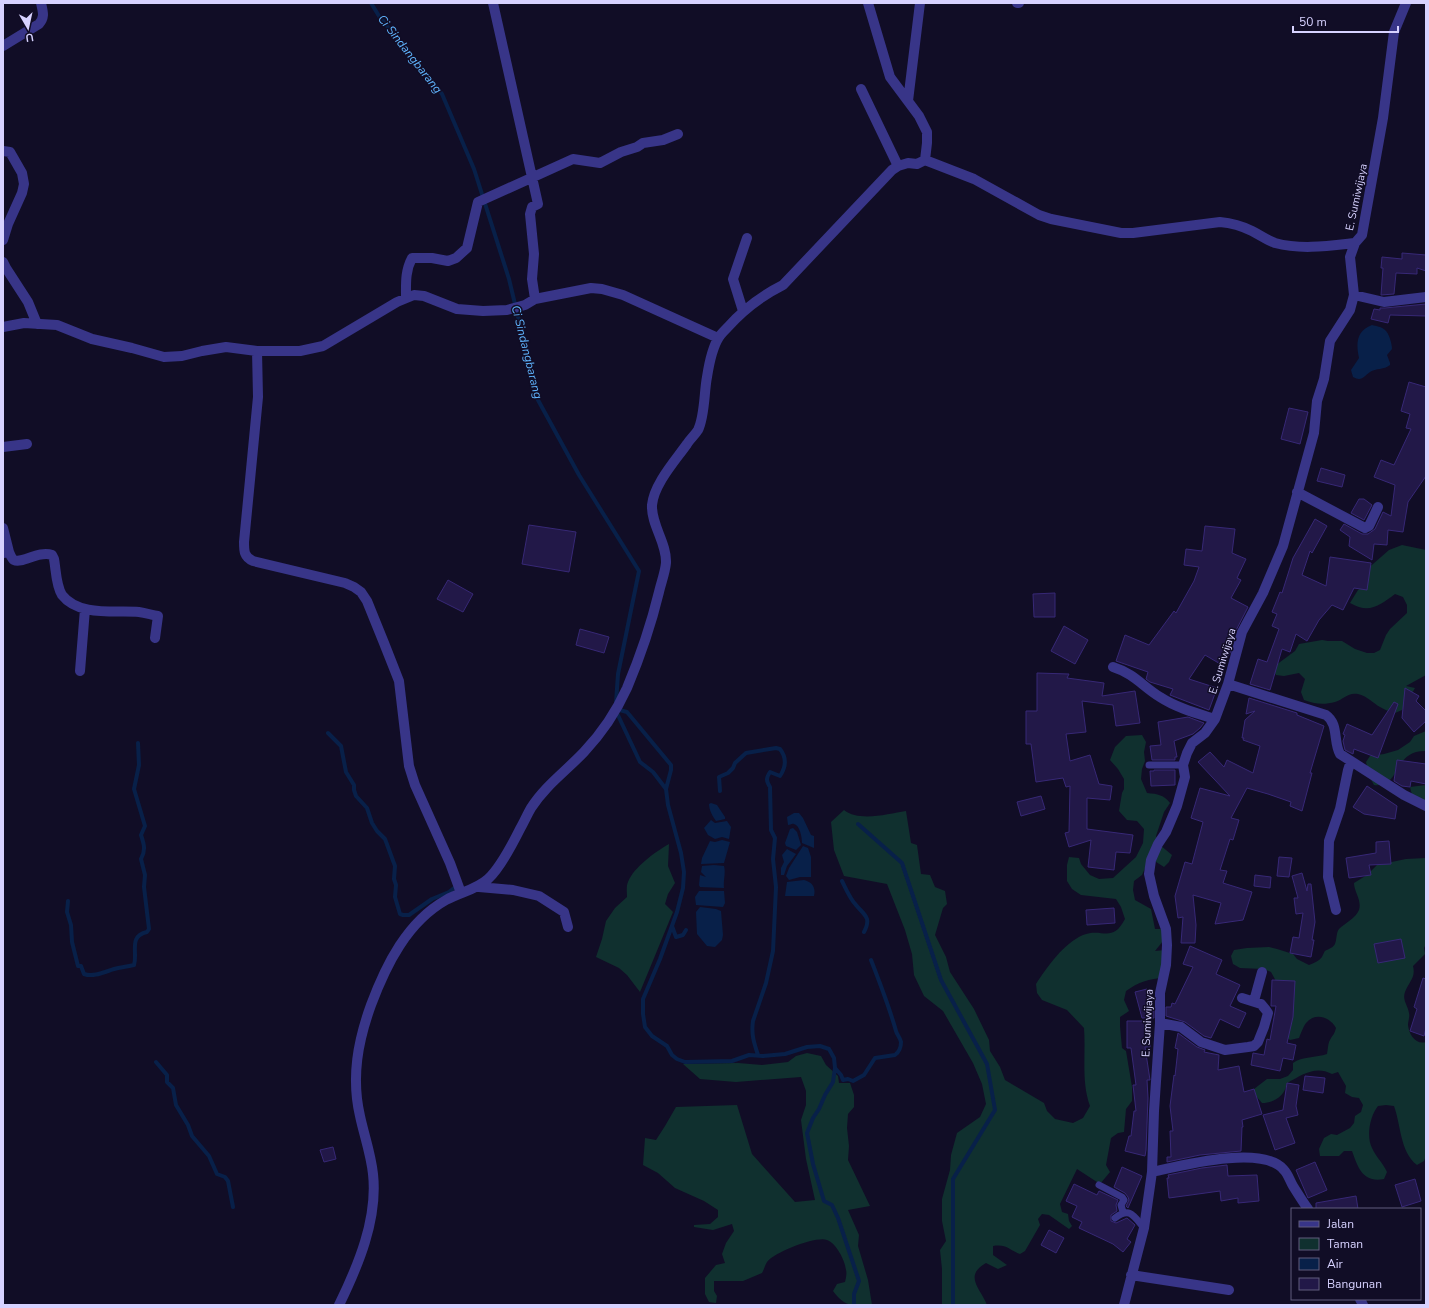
<svg xmlns="http://www.w3.org/2000/svg" width="1429" height="1308" viewBox="0 0 1429 1308" font-family="'Nunito Sans',sans-serif">
<style>
.green{fill:#10302f}
.water{fill:#082049}
.lines{fill:none;stroke-linecap:round;stroke-linejoin:round}
.stream{stroke:#082049;stroke-width:4}
.building{fill:#221848;stroke:#372876}
.lane{stroke:#383588;stroke-width:7}
.street{stroke:#383588;stroke-width:10}
.labels{text-anchor:middle;stroke-width:3;stroke-linejoin:round;paint-order:stroke}
.street-label{font-size:11px;fill:#d7d2ff;stroke:#110d26}
.water-label{font-size:12px;font-style:italic;fill:#60b5ff;stroke:#110d26}
</style>
<rect width="100%" height="100%" fill="#110d26"/>
<!-- green -->
<path class="green" d="M1402,545l24,5v125l-20,11 9,2 -13,22 -7,3c-5,-1 -10,-3 -15,-6 -7,-4 -13,-11 -22,-13 -10,-2 -14,5 -23,8 -11,3 -21,2 -31,-2l-3,-8 4,-13 -6,-6 -15,3 -8,-1 -4,-7 23,-17 4,-7 23,-4 6,1h14l13,8 12,4h7l6,-3 6,-15 4,-6 17,-16v-8l-4,-8 -8,-3c-16,12 -26,20 -45,9l8,-13 6,-4 1,-15 24,-21z
M1426,731v20c-34,-1 -24,37 -52,34l-4,-7 -4,-16 4,-6 14,-2 14,-4 12,-8 4,-6z
M1142,735l4,7 -2,10 1,9 -3,8 -1,10 6,14c11,1 17,2 23,10l-6,9 -8,24 4,9 12,10 -3,7 -5,5 -11,-7 -7,6 -4,9 -8,6 -1,9 2,10 16,9 4,20h9l-1,12 -8,10 10,-1 -1,28c-14,0 -27,5 -38,13l-2,9 5,11 -9,6v9l2,22 4,3 6,36v14l-6,8 -2,23 -6,1 -7,5 -5,27 4,7 -10,12 -23,-15 -17,35 2,8 6,2 1,7 3,5 -3,3 -20,-14 -7,-1 -4,5 2,6 -15,26 -5,3c-12,-4 -12,-10 -27,-8v9l14,10 -9,4 -12,-6c-23,13 -5,26 1,42h-45v-36l-2,-19 6,-9 -4,-20v-22l8,-29 1,-15 6,-22 23,-16 6,-13 -4,-20 -9,-21 -30,-52 -19,-15 -10,-21 -2,-21 -7,-24 -18,-46 -43,-8 -10,-26 -3,-28 13,-12c15,12 44,4 62,1l5,32 6,2 4,29 9,1 5,12 10,4 2,13 -4,4 -8,27 11,22 4,15 24,37 15,31 1,11 10,16 5,13 39,23 3,8 8,8 18,4 10,-5 7,-12c-9,-25 -4,-52 -6,-78l-17,-18 -25,-10 -5,-7 -1,-9c12,-18 27,-40 47,-49 19,-8 29,9 42,-16l-4,-12 -5,-8 -35,-4 -9,-6 -5,-8v-16l2,-8 10,1 2,6 9,11 9,4 14,-1 23,-21 7,-14 1,-14 -7,-8 -10,-1 -8,-9 3,-18 2,-4v-10l-6,-10 -8,-9 5,-13 11,-11z
M1426,785v23l-14,-13 -2,-8z
M669,844l-1,22 7,17 -7,11 -3,10 8,8 -33,80 -13,-17 -8,-7 -23,-11 6,-18 4,-18 9,-13 12,-11c0,-4 -1,-11 1,-15 6,-15 27,-30 41,-38z
M1426,858v86l-2,4 1,6 -12,12c3,12 -4,15 -8,26 -3,8 3,14 4,21 1,4 -1,8 -1,12 1,10 8,20 18,17v114l-2,5 -7,4c-17,-13 -16,-40 -23,-59l-8,-1 -8,1c-8,10 -12,30 -6,42 4,9 11,15 15,24l-3,7c-21,4 -26,-11 -32,-28h-8l-5,5h-19l-1,-7 5,-11 7,-4 6,1 13,-7 4,-5 1,-7 6,-4 2,-7 -4,-7 -7,-1 -7,-4 1,-7 -8,-14 -6,2c-17,-9 -30,1 -45,9 -2,13 -13,20 -25,20l-6,-7 -2,-7 13,-10h13l8,-3 5,-6v-7c9,-7 23,-5 34,-9 1,-5 1,-11 3,-14 2,-5 4,-4 6,-12 -6,-11 -21,-16 -30,-5 -3,4 -5,10 -7,15l-9,2 -6,-5 -7,-52 -6,-11 -7,-3 -24,-1 -7,-4 -2,-8 3,-6 13,-2 22,-1 8,2 16,5 4,5 12,6c5,-2 10,-4 13,-8 1,-2 2,-5 3,-6 3,-2 8,-3 10,-7 2,-5 1,-11 4,-15 6,-6 17,-11 20,-19 3,-10 -5,-18 -5,-27l13,-8 10,-10 29,-6z
M807,1053l14,3 5,9 12,11 1,7h11l4,12v12l-6,7 -1,14 2,18 -1,14 22,46 -22,4 11,25 -1,11 10,34 4,25c-21,0 -26,3 -39,-14l4,-7 8,-2c1,-4 2,-9 1,-12 -1,-10 -10,-27 -19,-30 -11,-4 -52,12 -60,22 -2,3 -3,8 -5,11l-19,8h-29v10l3,5 -1,7 -7,-1 -4,-8v-16l11,-13 9,-2 -3,-9 4,-11 8,-12 -2,-7 -19,6 -19,-3v-2l16,-1 8,-7v-7l-14,-9 -29,-13 -17,-15 -15,-8 2,-27 11,2 9,-14 11,-19 61,-2 15,49 43,48 20,-2 -9,-41 -5,-39 5,-15v-14l-5,-14 -65,5 -36,-3 -17,-15 55,-1 24,2 26,-3 8,-6z"/>
<!-- water -->
<path class="water" d="M1372,325c4,1 10,2 13,5 4,3 7,14 7,19l-5,6 3,8v2c-6,5 -14,3 -20,7 -6,4 -8,10 -17,5l-2,-7 8,-12c-3,-14 -3,-27 13,-33z
M711,803l6,2 8,12v2l-9,2c-3,-4 -7,-11 -7,-17z
M794,813h5l4,5 8,17 3,1v12l-12,-5c0,-5 -2,-18 -8,-19 -2,-1 -4,1 -6,1l-1,-8z
M711,820l4,3 12,-2 4,6 -2,12 -7,-2 -7,2 -7,-4 -4,-7z
M793,828l4,4 4,13 -5,5 -10,-4 -1,-3 5,-14z
M722,840l8,2 -6,21 -23,1 1,-6 8,-17 5,1z
M803,846l5,2 3,9v20h-11l-11,3 -3,-4 3,-8z
M787,849l9,5 -9,12 -3,9h-3v-7l3,-6 -2,-7z
M714,865l10,1c2,7 -1,15 0,22l-24,-1 -1,-2 1,-10 6,2 -5,-5 1,-6z
M804,880c8,2 12,7 10,16h-29l2,-14z
M699,891h25l1,12 -2,4 -27,-2 -1,-8z
M700,907l16,2 5,2 2,24 -1,5 -7,7 -8,-1 -10,-12 -1,-22z"/>
<g class="lines">
<!-- stream -->
<path class="stream" d="M371,3l8,13 63,78 32,75 35,110 29,121 41,75 60,96 -21,103 -2,29
M616,709l11,3 44,53v5l-5,19 2,16 13,48 3,19 -1,16 -6,24 -17,47 -17,40v15l2,13 7,9 15,10 5,9 5,4 8,3 47,-1 17,-6 14,1 22,-2 22,-7 13,-1 9,3 5,9 1,10 -2,14 -8,13 -6,14 -6,9 -6,15 6,31 11,37 8,4 6,13 21,63 -5,13v11
M616,711l24,51 13,10 13,17
M328,733l13,13 5,26 8,13v5l2,6 11,12 5,15 5,8 8,8 10,27 -1,13 2,6 -1,12 5,17 3,1h6l23,-16 17,-7 5,-4
M720,791l-1,-14 9,-4 5,-5 2,-5 11,-10 30,-5 4,1c7,9 6,18 0,27l-10,-4c-4,6 -4,9 0,15l1,43 4,8 -2,21 3,28 -3,64 -7,32 -13,38c-2,13 1,22 5,34
M858,824l44,39 39,117 46,84 8,46 -42,69v126
M842,881c4,8 8,18 14,24 8,10 16,12 8,27
M68,901l-1,11 4,13 1,17 6,24h3l3,8c11,4 24,-4 34,-6 6,-1 11,-2 16,-3 4,-12 -6,-29 13,-33l2,-3 -5,-42 1,-12 -4,-16c5,-9 3,-15 0,-24l4,-9 -11,-37 5,-24 -1,-22
M672,926l4,11 7,-2 3,-5
M156,1062l11,13v7l6,6 3,17 12,20 4,11 17,20 8,18 8,3 3,4 5,26
M835,1068l6,7 2,5 5,-1 5,2 11,-6 11,-17 20,-3c4,-3 6,-7 6,-13 -1,-5 -4,-7 -5,-11 -7,-25 -16,-48 -25,-71"/>
</g>
<!-- building -->
<path class="building" d="M1402,253l24,2v16l-9,-3v6l-21,-1 -2,21 -13,1 2,-27h-2l1,-11 20,2z
M1426,304v12l-36,-1 -2,8 -17,-4 3,-10 6,1v-2h5z
M1409,382l17,5v89l-18,26 -5,30 -15,-2 -1,15 -13,-1 -2,16 -23,-14 1,-9 -10,-7 4,-6 18,10h6l7,-5 8,-17 8,4 4,-31 -21,-8 7,-17 13,5 17,-36 -5,-1 4,-14 -9,-3z
M1289,408l19,4 -8,32 -19,-5z
M1321,468l24,7 -3,12 -25,-6z
M1359,499h5l8,6 -8,15 -13,-7z
M1315,519l12,7 -15,27 -2,-2 -8,24 24,11 4,-29 41,6 -4,27 -13,-2 -11,22 -11,-5 -13,15 -12,21 -11,-7 -6,18 -8,-3 -12,41 -20,-6 8,-25 9,3 12,-33 -7,-3 5,-12 -5,-2 8,-20 2,1 11,-35z
M529,525l47,7 -7,40 -47,-8z
M1205,526l30,3 -3,24 14,6 -9,19 4,2 -10,18 17,9 -20,39 3,2 -1,5 -8,12 -17,-10 -16,24 28,9 -8,22 -39,-15 3,-6 -23,-7 -4,-3 2,-7 -32,-11 9,-26 24,10 25,-34 2,2 18,-32 5,-14 -15,-2 2,-16 16,2z
M448,580l25,14 -10,18 -26,-13z
M1055,593v24h-21l-1,-23z
M1064,626l24,14 -13,24 -24,-13z
M580,629l29,8 -5,16 -28,-8z
M1037,673l32,1 -2,4 37,5 -2,13 33,-5 5,32 -24,3 -3,-21 -31,-4 4,31 -20,2 4,27 20,-6 9,29 13,2 -2,14 -23,-2v31l46,6 -3,18 -14,-1 -2,18 -26,-3 3,-27 -22,7 -4,-14 4,-1 1,-46 -4,1 -3,-9 -27,4 -5,-38h-5v-33h11z
M1405,688l14,8 -3,5 10,10v10l-12,11 -12,-14z
M1249,698l48,15v2l27,11 -14,47h2l-10,38 -12,-5 1,-4 -23,-8 -21,-6 -16,30 8,2 -6,20 -3,-1 -10,31 7,1 -4,12 29,9 -9,28 -28,4 6,-21 -28,-8 3,30 -1,18h-14l2,-26 -5,1 -3,-22 10,-34 7,2 11,-42 -12,-4 9,-30 30,8 -32,-34 12,-10 14,15 3,-7 26,13 7,-27 -17,-6 1,-2h-2l3,-18 10,-9 -9,3z
M1394,702l4,2 -20,54 -24,-9 -1,5 -8,-4 -2,-9 2,-6 -2,-1 4,-10 25,11z
M1188,717l16,6 -4,5 -7,6 -19,7 3,16h-2v3h-23l-2,-14 11,-1 -3,-23z
M1397,760l29,4v20l-15,-3 -1,6 -8,-1 -8,-5z
M1154,770h21v15l-24,1 -1,-15h4z
M1367,786l30,20 -2,13 -31,-5 -11,-7z
M1041,796l4,13 -24,7 -4,-14z
M1389,841l2,23 -22,1 2,10 -22,3 -3,-20 30,-5v-11z
M1279,857l13,1 -3,19 -12,-1z
M1302,873l5,18 1,-7h3l4,38 -3,18h2l-3,17 -21,-4 3,-16 6,1 4,-25 -7,1 -2,-16h4l-6,-22z
M1255,875l16,2 -1,11 -16,-2z
M1114,908l1,15 -28,2 -1,-15z
M1401,939l4,19 -27,5 -4,-19z
M1190,946l32,14 -6,14 24,11 -10,21 16,7 -7,15 -19,-9 -9,19 -7,-2 -19,-14 -19,-6v-9h5l1,-4 3,1 18,-37 -10,-3z
M1423,978l3,1v49l-2,8 -14,-5 7,-22 -3,-2z
M1272,980l23,1 -2,36 -6,26 9,2 -3,15 -10,-2 -3,13 -29,-6 2,-12 11,2 3,-16 3,1 6,-34h-5z
M1147,989l5,18h2v11h-12l-7,-26z
M1127,1021h23v26h-5l5,33h-3l1,18 -2,52 -1,6 -20,-5 4,-15h2l3,-25h2l-3,-26h3l-5,-37h-4z
M1178,1033l19,14 8,3 -1,2 15,3 -1,15 21,-4 5,26 10,-3 8,25 -20,6 1,7h-1l-1,24 -41,4 -33,7v-5h4l-1,-26h3l-3,-25 4,-31 1,1 3,-27 -3,-1z
M1305,1076l20,2 -2,15 -20,-3z
M1287,1083l12,2 -3,21 2,9 -12,3 9,25 -20,7 -12,-35 20,-5z
M333,1147l3,12 -12,3 -4,-12z
M1315,1162l12,28 -19,8 -12,-28z
M1227,1165l1,11 29,-1 2,26 -21,2v-5l-17,3 -1,-10 -51,7 -2,-20h2l-1,-3 34,-7z
M1122,1167l20,9 -14,32 -2,-2 3,-6 -1,-3 -3,-4 -11,-6z
M1415,1179l6,22 -19,6 -7,-22z
M1074,1184l23,11 2,-4 19,9 -2,5 1,6 -6,4v6l5,2 11,-5 8,7 -8,14 4,3 -8,10 -10,-8 -34,-16 3,-6 -10,-5 5,-11 -11,-5z
M1356,1196l2,13h-42v-6z
M1049,1230l15,8 -8,15 -15,-8z"/>
<g class="lines">
<!-- lane -->
<path class="lane" d="M1149,765h34
M1099,1185l23,12 2,3 -3,5 2,7
M1115,1218c15,-11 18,-3 29,10"/>
<!-- street -->
<path class="street" d="M493,3l45,201 -6,3 -2,7 4,40 -2,25 3,20
M868,3l22,74 29,39 8,16v11l-2,17
M1017,3h2
M3,46l36,-22c6,-7 4,-12 2,-21
M861,89l37,77
M908,101l12,-98
M3,151l7,1 12,21 2,11 -2,9 -14,31 -5,16
M3,262l3,6 22,34 9,22
M1354,295l30,7 42,-5
M406,298c0,-14 -1,-27 6,-40h20l16,3 8,-3 11,-10 11,-46 95,-43 27,4 21,-11 16,-5 6,-4 20,-3 15,-6
M743,311l-10,-32 14,-41
M3,327l21,-4 33,2 35,14 40,9 32,9 18,-1 20,-5 24,-4 31,4h43l23,-5 74,-44 17,-7 10,1 33,13 26,2 24,-1 18,-5 10,-6 56,-11 11,1 21,6 95,43
M257,351l1,46 -14,145c0,9 0,15 9,19l92,22 9,4 7,5 6,9 17,42 15,38 10,85 6,19 35,78 11,30
M3,447l24,-3
M1297,492l68,36 4,-2 9,-19
M3,528l6,24 -6,1
M9,552c1,2 3,7 5,8 8,4 25,-10 38,-5l2,4c2,11 2,27 8,36 17,22 54,15 77,17 7,1 13,3 19,4l-3,22
M1113,667c22,7 29,19 47,30 17,11 36,16 55,22
M80,671l5,-62
M1228,684l98,31c13,9 7,27 14,39l64,41 22,11
M479,887l34,3 26,6 25,16 4,15
M1336,910l-8,-33 1,-36 11,-32 8,-39 3,-9
M1254,1001l8,-29
M1160,1023l21,4 20,15 24,8 23,-3 6,-1 4,-4 6,-15 4,-14 -2,-3 -5,-6 -19,-6
M1152,1172c28,-6 111,-28 132,-2 4,4 6,11 9,16 5,8 10,16 15,23
M1131,1275l98,15
M1360,1299l3,6
M339,1305c19,-39 39,-86 34,-131 -2,-20 -9,-39 -13,-58 -9,-39 -2,-75 11,-111 15,-40 36,-83 75,-105 14,-8 30,-10 42,-21 12,-11 24,-34 32,-50 4,-7 7,-14 11,-21 14,-22 35,-37 53,-56 17,-18 33,-42 43,-64 13,-31 24,-63 32,-96 2,-9 6,-19 7,-29 1,-20 -15,-38 -14,-58 2,-21 23,-44 35,-61 3,-5 8,-9 11,-14 7,-14 6,-38 9,-53 2,-13 5,-29 12,-40 2,-3 5,-6 8,-9 16,-18 34,-32 56,-43l109,-115 6,-4 10,-3 9,1 8,-4 49,19 65,36 12,4 70,14h12l87,-11c11,1 22,4 32,9 8,4 15,9 23,12 26,7 53,3 80,0
M1124,1305l20,-77 8,-56 2,-61 6,-88v-30l6,-28 1,-20 -1,-16 -12,-33 -5,-22 2,-14 7,-16 8,-12 11,-26 8,-29 -2,-12 4,-12 5,-10 13,-10 10,-14 13,-35 14,-52 21,-39 20,-47 31,-113 3,-32 7,-22 6,-38 20,-31 4,-15 -4,-38 5,-14 7,-8 21,-117 11,-86 12,-29"/>
</g>
<g class="labels">
<!-- street labels -->
<g class="street-label">
<text transform="translate(1356 197) rotate(-78)" y="4">E. Sumiwijaya</text>
<text transform="translate(1222 661) rotate(-73)" y="4">E. Sumiwijaya</text>
<text transform="translate(1147 1023) rotate(-87)" y="4">E. Sumiwijaya</text>
</g>
<!-- water labels -->
<g class="water-label">
<text transform="translate(410 54) rotate(52)" y="4">Ci Sindangbarang</text>
<text transform="translate(527 352) rotate(76)" y="4">Ci Sindangbarang</text>
</g>
</g>
<!-- border -->
<rect width="1429" height="1308" fill="none" stroke="#d7d2ff" stroke-width="8"/>
<!-- legend -->
<rect x="1291" y="1208" width="130" height="92" fill="#110d26" stroke="#605c7d"/>
<rect x="1299" y="1221" width="20" height="6" fill="#383588" stroke="#605c7d"/>
<text x="1327" y="1228" font-size="12" fill="#d7d2ff">Jalan</text>
<rect x="1299" y="1238" width="20" height="12" fill="#10302f" stroke="#605c7d"/>
<text x="1327" y="1248" font-size="12" fill="#d7d2ff">Taman</text>
<rect x="1299" y="1258" width="20" height="12" fill="#082049" stroke="#605c7d"/>
<text x="1327" y="1268" font-size="12" fill="#d7d2ff">Air</text>
<rect x="1299" y="1278" width="20" height="12" fill="#221848" stroke="#605c7d"/>
<text x="1327" y="1288" font-size="12" fill="#d7d2ff">Bangunan</text>
<!-- north arrow -->
<g transform="translate(28 28) rotate(171)" stroke="#110d26" stroke-width="3" paint-order="stroke">
<path d="M0-3L7 15L0 10L-7 15Z" fill="#d7d2ff"/>
<text y="-6" font-size="11" font-weight="bold" text-anchor="middle" fill="#d7d2ff">U</text>
</g>
<!-- scale -->
<path d="M1293 26v6h105v-6" fill="none" stroke="#d7d2ff" stroke-width="2"/>
<text x="1299" y="26" font-size="12" fill="#d7d2ff" stroke="#110d26" stroke-width="3" paint-order="stroke">50 m</text>
</svg>
